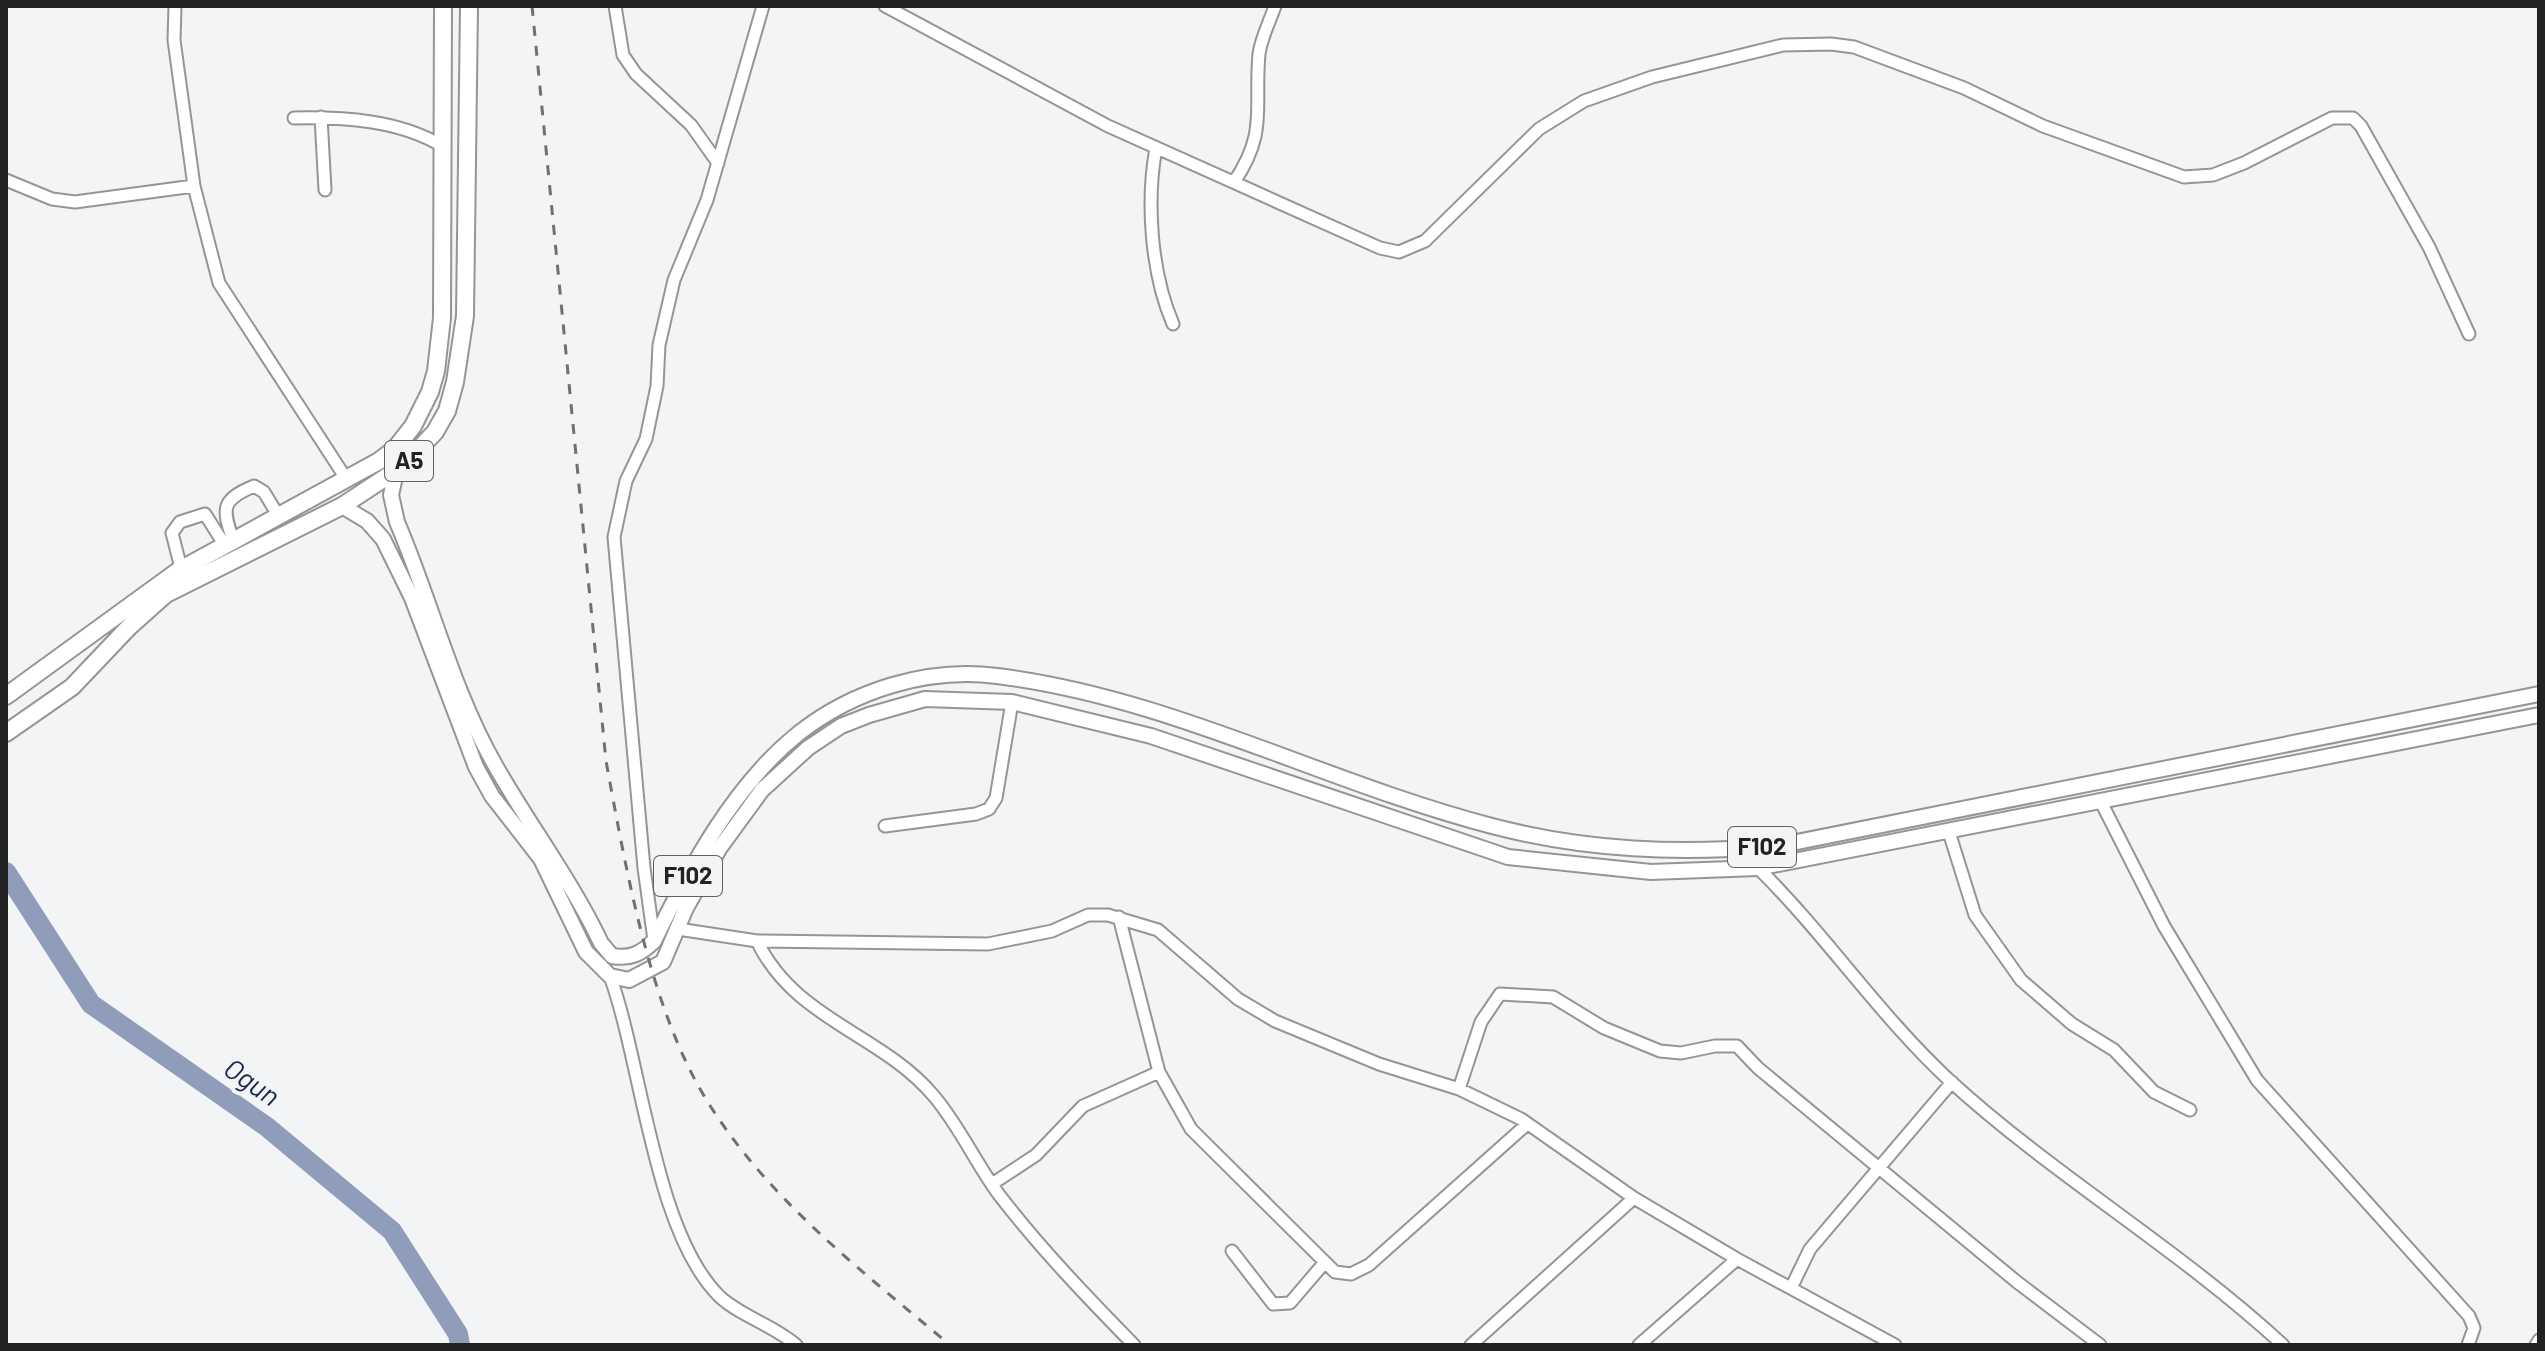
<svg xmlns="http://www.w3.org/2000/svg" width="2545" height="1351" viewBox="0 0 2545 1351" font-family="Barlow,sans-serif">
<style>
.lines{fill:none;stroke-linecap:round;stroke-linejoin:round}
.river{stroke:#8f9dba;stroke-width:20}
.minor-casing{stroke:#949597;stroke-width:15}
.major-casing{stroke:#949597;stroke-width:18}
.highway-casing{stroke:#949597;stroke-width:20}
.minor{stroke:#fff;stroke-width:11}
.major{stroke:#fff;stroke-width:14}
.highway{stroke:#fff;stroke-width:16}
.rail{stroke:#6f7071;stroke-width:3;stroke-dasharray:10 10;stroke-linecap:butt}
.labels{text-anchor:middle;stroke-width:8;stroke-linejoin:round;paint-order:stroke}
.shield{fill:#f3f4f5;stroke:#606161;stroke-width:2}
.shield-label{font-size:24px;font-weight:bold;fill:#212222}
.water-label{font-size:28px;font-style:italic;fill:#182950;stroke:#f3f4f5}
</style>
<rect width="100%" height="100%" fill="#f3f4f5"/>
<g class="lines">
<!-- river -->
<path class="river" d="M6,872l85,132 176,123 125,104 66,103 2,11"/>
<!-- minor casing -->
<g class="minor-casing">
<path id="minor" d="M175,6l-1,34 20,146 25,97 128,197
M615,6l8,49 13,19 55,51 27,38
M885,6l223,120 272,122 19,4 26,-11 114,-112 45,-28 68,-24 131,-32 48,-1 23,3 110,41 79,38 141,51 29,-2 31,-12 88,-45h21l8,8 68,121 40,87
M321,117l4,73
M294,118c50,-1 105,2 148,28
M1156,148c-10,54 -5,125 17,176
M6,180l46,19 23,3 119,-16
M1234,182c34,-50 20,-74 25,-128 2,-16 11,-33 16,-48
M233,540c-11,-32 -12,-40 21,-54l10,6 15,25
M181,568l-9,-35 8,-11 25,-8 19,30
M2100,800l64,126 93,154 212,236 5,12 -6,17
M885,826l91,-12 13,-5 7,-11 16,-96
M1949,832l26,83 46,65 51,44 42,26 40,42 36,18
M1758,868c68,67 121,147 191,212 105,96 229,168 334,265
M1119,917l40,155 32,57 144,143 16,2 18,-9 157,-140
M678,929l79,12 231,3 64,-13 36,-16h20l50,15 80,69 37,22 104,43 80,25 62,30 113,79 103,61 158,86
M654,940l-10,-72 -30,-331 12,-56 20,-42 11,-53 2,-41 15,-65 33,-80 56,-194
M757,941c38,79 123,92 176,154 26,30 43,69 67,101 41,53 87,101 134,149
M610,976c32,88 44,255 109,320 21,20 54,29 77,49
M1459,1089l22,-67 19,-28 53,3 51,31 56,23 21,2 34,-7h22l21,22 259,214 83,63
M992,1184l44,-29 47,-49 76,-34
M1232,1251l41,53 17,-1 35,-41
M1791,1288l19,-39 142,-167
M1471,1345l163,-147
M1639,1345l98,-86
M2536,1345l3,-5"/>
</g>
<!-- major casing -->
<g class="major-casing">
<path id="major" d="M396,472l-5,23 6,27c34,79 55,168 98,243 34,60 76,115 106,178l11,13c18,3 29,-2 42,-15 36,-74 80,-156 145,-208 55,-43 129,-66 198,-57 172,21 329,107 495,150 95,25 187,28 285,20l762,-152
M342,506l25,15 16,18 29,59 64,169 16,29 49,63 45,93 24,24 19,4 34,-18 23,-54 33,-59 43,-59 46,-42 33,-22 28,-11 56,-16 87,3 139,34 357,121 143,15 107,-4 781,-153"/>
</g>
<!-- highway casing -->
<g class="highway-casing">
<path id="highway" d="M6,696l172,-125 201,-110 16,-12 18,-23 17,-34 6,-21 6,-53 1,-312
M6,733l66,-46 57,-60 37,-33 176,-88 61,-40 32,-34 12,-21 8,-29 10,-66 4,-310"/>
</g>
<!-- minor -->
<use href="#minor" class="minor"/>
<!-- major -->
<use href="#major" class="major"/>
<!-- highway -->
<use href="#highway" class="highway"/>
<!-- rail -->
<path class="rail" d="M532,6l74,755c20,108 44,250 103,343 61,97 154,168 241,241"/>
</g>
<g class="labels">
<!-- shield labels -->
<g class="shield">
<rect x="385" y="441" width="48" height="40" rx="6"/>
<rect x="1728" y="827" width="68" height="40" rx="6"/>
<rect x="654" y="856" width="68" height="40" rx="6"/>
</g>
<g class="shield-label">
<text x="409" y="469">A5</text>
<text x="1762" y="855">F102</text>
<text x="688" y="884">F102</text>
</g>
<!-- water labels -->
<g class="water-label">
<text transform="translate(252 1082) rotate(35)" y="10">Ogun</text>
</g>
</g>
<!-- border -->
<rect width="2545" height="1351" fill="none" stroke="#212222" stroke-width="16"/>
</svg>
